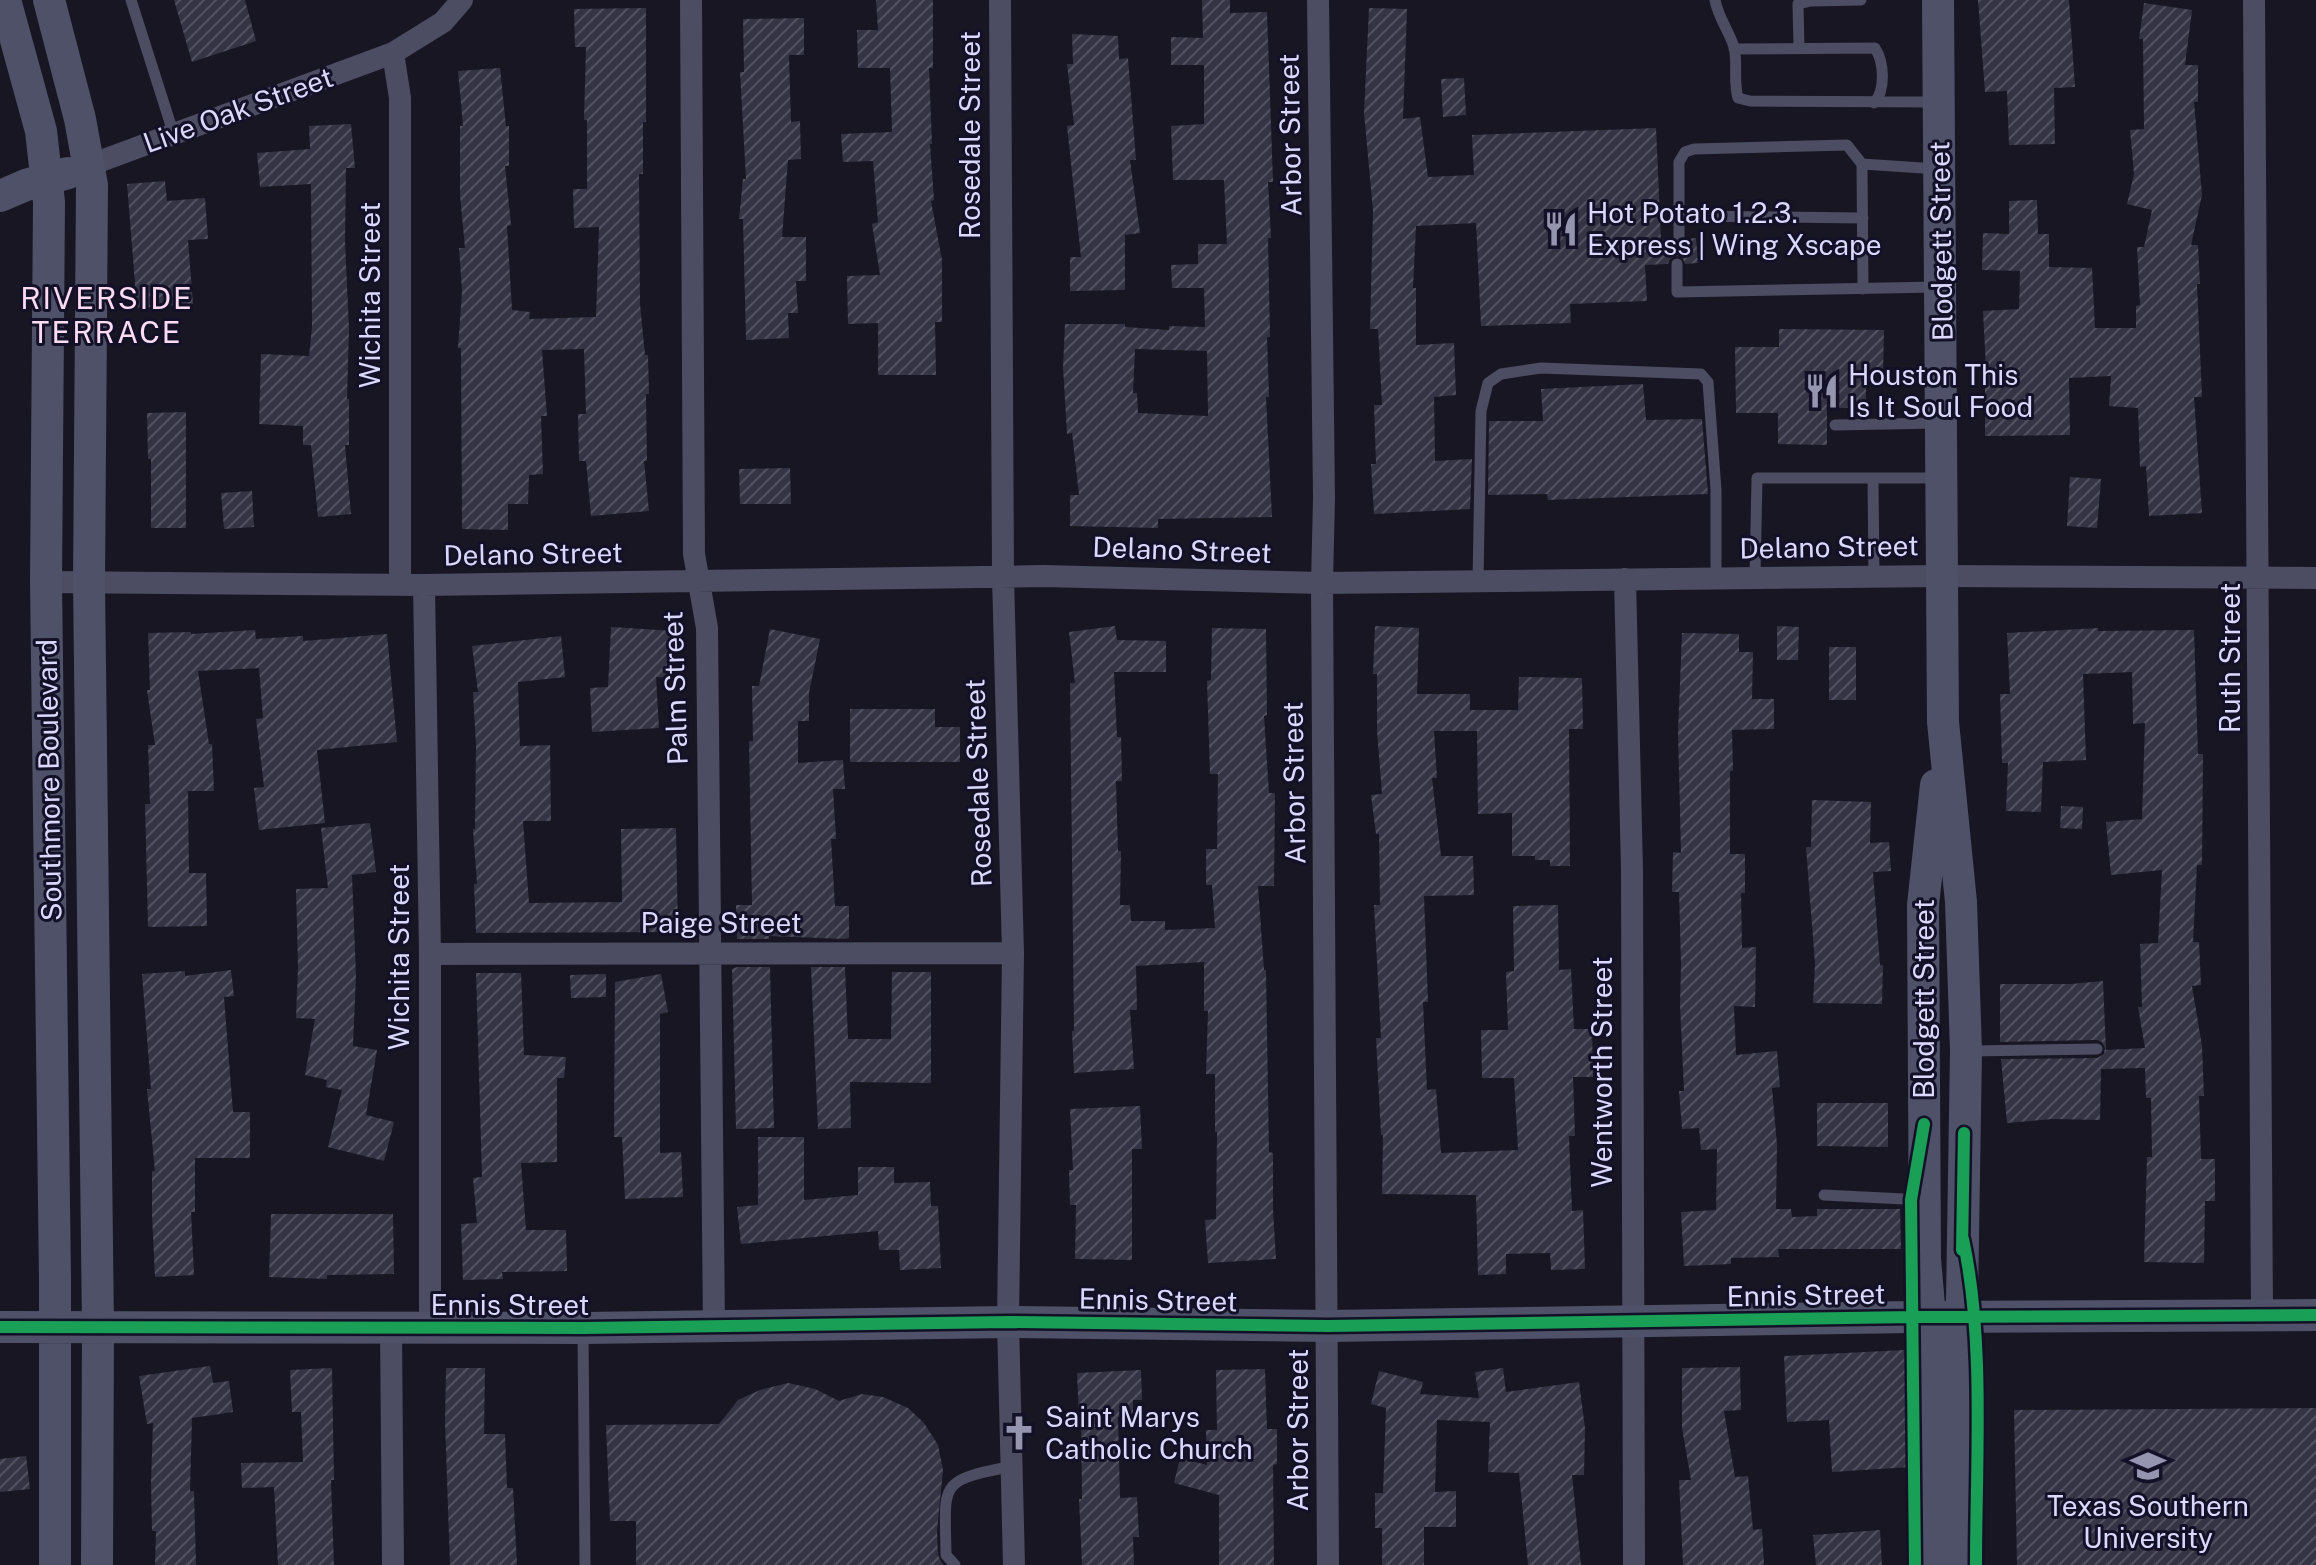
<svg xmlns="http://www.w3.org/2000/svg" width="2316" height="1565" viewBox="0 0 2316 1565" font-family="'Public Sans',sans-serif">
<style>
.building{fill:url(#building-hatch);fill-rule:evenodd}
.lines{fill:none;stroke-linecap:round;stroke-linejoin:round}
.lane{stroke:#4c4c62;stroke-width:11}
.street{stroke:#4c4c62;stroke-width:22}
.secondary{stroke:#4f5168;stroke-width:32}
.cycleway-casing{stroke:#131127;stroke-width:17}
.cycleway{stroke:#1a9f57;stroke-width:12}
.labels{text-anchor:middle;stroke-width:6;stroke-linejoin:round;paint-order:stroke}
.street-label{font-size:28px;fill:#dad9fd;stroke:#131127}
.poi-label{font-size:28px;fill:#dad9fd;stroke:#131127;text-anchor:start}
.neighbourhood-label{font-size:30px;letter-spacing:2px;fill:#fddbf3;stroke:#131127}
</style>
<defs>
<pattern id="building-hatch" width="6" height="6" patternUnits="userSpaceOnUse" patternTransform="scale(2)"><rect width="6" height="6" fill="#353444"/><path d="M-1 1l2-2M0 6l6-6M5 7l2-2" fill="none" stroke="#525160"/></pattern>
</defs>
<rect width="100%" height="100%" fill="#171622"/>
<!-- building -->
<path class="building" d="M174,0h71l11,41 -64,21z
M876,0h57v68h-4l3,76h-2l4,56 -3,1 11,59v62h-7l1,53h-58v-52l-30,1 -1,-48 33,-1 -8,-51 6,-2 -5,-61 -30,1 -2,-28 51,-2 -2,-64h-32l-1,-38h21z
M1202,0h28v13l37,-1 6,170h-5l3,56h-3l2,99h-3l2,60h-3l6,120 -114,2v9l-88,-2v-31h9l-7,-62 -5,1 -4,-67 2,-43h60v3l44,3v-4l36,1 -1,-39h-32l-1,-23 27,-1v-20h29l-3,-64h-51l-2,-54 33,-2v-59h-33v-28l32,1zM1135,349l72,2 1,65 -70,-3 -1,-20h-4z
M1978,0h91l6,87 -21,1 1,56 -46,1 -2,-54 -22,1z
M2144,3l48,7 -7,55h13v37h-4l8,93 -11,50h7l2,39h-3l5,113h-8l8,116 -53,3 -3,-50 -6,1 -2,-59 -29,-2 2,-30 -42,2 1,57 -85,1v-48h2l-4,-77 36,-2 1,-38 -38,-1 1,-37 26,1v-33l28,-1 1,34h11v33l43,1 3,60h41v-22l4,-1 -3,-58h7l8,-37 -25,-6 7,-30 -4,-44 14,-1 -1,-90h-4z
M646,8v114h-3v52h-4l1,130 5,51h3l1,39h-3l1,67h-3l5,50 -58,5 -5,-55h-7l-1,-47h8l-2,-65 -42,1 5,66h-6l2,58 -14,1 -1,29h-20v26l-46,-1 -1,-181h-3l4,-57 -3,-43h6l-5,-53v-69h3l-5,-55 42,-3 6,58h3v40h-4l6,59 -4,1 5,84 18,2 -1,7 67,-2 3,-90 -25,1 -1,-39h14v-69h-3l2,-73h-11l-1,-38z
M1369,8l38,1 -4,110 17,-2 8,60 46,-2 -2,-40 184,-7 5,112 10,-1 3,7 6,1 6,-3 2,-5 8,-1 2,25 -13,1 -3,-7 -6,-1 -6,3 -2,5 -23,1 2,36 -77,3 1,19 -90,3 -5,-103 -60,3 -3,62h3v57l38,-2 2,52 -22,2 1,64 37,-2 -2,50 -96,5 -3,-50h5l-2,-59h8l-4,-76h-8l3,-118 -9,-98z
M804,18v37h-15l2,67 9,-1 1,38 -13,1 -6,77h24v44h-10l2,32h-10l1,25 -43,2 -3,-121h-4l4,-40h3l-6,-107h4l-1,-53z
M1072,34l46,2 1,23 9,-1 8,102h-6l10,73 -15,2v55l-55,1v-34h11l-14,-131 7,-1 -7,-61h6z
M1464,78l2,37 -23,2 -2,-38z
M351,124l4,44h-9l-1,74 4,87 -2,70h2v46h-4l6,69 -33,3 -7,-72h-8v-19l-44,-2 2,-70 48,2 3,-29 -1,-143 -51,3 -3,-34 53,-4 -1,-23z
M165,181l2,20 38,-3 3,41 -20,1 5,64 -56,4 -10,-124z
M1779,329l105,1 -1,43h-17v35h-39v37l-49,-1v-31h-42l-1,-66h44z
M1643,384l3,36 56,-1 6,75 -160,6 -1,-6 -59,1 1,-74h54l-2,-32z
M186,412v116h-35v-69h-3l-1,-46z
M790,468l1,36h-51l-1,-35z
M2070,477l31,2 -4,49 -30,-2z
M252,491l2,36 -30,2 -3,-36z
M1115,626l2,14 49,1v31h-52l3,65h4l1,44h-6l2,70h3l-1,54h10l1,16h34v9l50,-2 -3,-43h-6v-36h11l1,-75h-8l-3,-93 4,-1 1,-52 54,1 1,86 -3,1 5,77h6l-1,93h-16l6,84h2l3,182 4,1v58l3,48 -68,4 -3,-43 11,-1 1,-87h-2v-58h-9l2,-63h-4v-49l-68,4 1,44h-7l4,59 -60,4 -2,-42h2l-4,-348h5l-6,-51z
M1375,626l44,2 -2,66h53v16h48l1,-33 63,1 1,51h-14l1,137h-20v-6h-15v-4h-23v-43l-34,1 -1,-83h-43l3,47h-5l9,78h32l1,39 -50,1 4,106h-5l4,88 9,-1 5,64 77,-3 -4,-72h-32l-1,-48h27l-2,-58 8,-1 -1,-65 45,-1 1,65 12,-1 3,60h18l1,48h-20l2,59h-6l3,75 11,-1 2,59 -34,1 -1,-17 -44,1v20l-28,1 -2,-80 -94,-1 1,-59h-2l-5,-97h5l-7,-133h6l-1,-71h-3l-5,-39 11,-1 -5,-63v-57h-4z
M1777,626l22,1 -1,33h-21z
M611,627l63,4 -3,47 -15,-1 3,51 -67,4 -2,-44 18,-1z
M2098,628v3l96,-1 4,124h5l-1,111h-5l-4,77h6l2,43 -9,1 10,60 2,50h-5l2,63h14v42h-10l-1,62 -60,-1 3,-105h5l-1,-59h-5l-1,-30 -44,1 -1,51 -47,-1 -46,4 -6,-64 96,-1 7,-4 1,-6 -3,-6 -5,-2 -97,2v-58h71l32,-3 3,69 39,-2 -7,-41h4l-2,-63 18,-1 4,-73 -51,5 -5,-53 36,-3 3,-96 -12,1 -1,-52 -49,2 3,86 -43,2 -2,50 -35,-1 2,-48h-6l-2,-69h10l-3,-61z
M770,629l50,10 -11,54v28h-11v42l45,-3 2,29h-12l3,50h-5l4,67h14v32l-5,1 -75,-3v3h-32l-1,-34h16l-3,-164h4l-1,-55h7z
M255,630l1,9 47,-3v5l84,-7 10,108 -80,8 8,73 -66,7 -5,-42 10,-1 -8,-68 7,-1 -4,-50 -61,3 11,73h3l2,47h-26l1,82h17l1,53 -59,1 -3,-123h5l-2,-59h7l-8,-55h3l-2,-57 43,-1v2z
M1682,633l57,1v18h14l-1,47h22v30l-42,1 1,41h-3v83h15v39h-4l1,55 14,-1 -1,60 -21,-1 2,49 41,-4 3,36 -8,1 5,57 -1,64h15l1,8 25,-1v-7h83l1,40h-123l1,8 -48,1v6l-47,2 -3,-54 35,-2 1,-61 -16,1 -2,-22 -17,1 -3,-38h5l-4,-86 1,-41 -2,-72h-7l1,-40 8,1 -3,-121z
M561,636l4,41 -47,5 2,64 30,-1 1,76h-28l6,82 93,-1 -1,-73 55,-1 2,104 -202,1 -2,-49h3l-4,-55h2l1,-83 -3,-54h5l-6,-46z
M1829,647h27v53h-27z
M850,709h85v18h25v35h-110z
M1812,800l59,2 -1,41 19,-1 2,29 -18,1 7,93h3l-1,39 -69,-1 2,-39 -9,-117h5z
M2061,806l22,1 -1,22 -22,-1z
M370,823l6,49 -24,3 4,100 -3,71 24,4 -11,65 28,7 -10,39 -56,-14 14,-57 -16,-3 1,-7 -22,-5 10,-56 -19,-1 2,-52 -2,-77 32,-1 -7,-60z
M737,967h33l4,161 -38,1 -4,-160z
M811,967h34l3,72h43l1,-67h39v111l-81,-1 1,46 -33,1z
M231,970l3,26 -10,1 9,115h17v46h-55v54h-4l3,63 -39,2 -3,-62v-44h3l-8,-82h4l-9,-115 43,-3v5z
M476,973h45l3,82 42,2 -2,21h-7v84l-36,1 5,67h40l1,41 -65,1 1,7 -40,1 -2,-56 16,-1 -4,-45 9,-1z
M606,974v23l-35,1 -1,-23z
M661,974l7,38 -8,2v139l21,-1 2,45 -58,2 -3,-62h-8l1,-155z
M1817,1103h71v44l-71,-1z
M1140,1106l2,43h-10v111l-57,-1 1,-54h-6l-1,-35h4l-3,-61z
M758,1137h46v63l54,-5v-28h36v16l36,-1 1,24h7l3,62 -41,2 -1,-20h-20l-1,-19 -137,13 -4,-37 21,-2z
M271,1214h122l1,60 -67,1v4l-58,-2z
M1905,1350l6,117 -79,5 -3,-52 -42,2 -3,-66z
M210,1366l3,17 16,-2 4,31 -41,6 -2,73h4l2,74h-41l1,-34h-4l-1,-48 2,-60 -6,1 -8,-48z
M1740,1367l1,43 -17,1 11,66 13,-1 5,54 9,-1 2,36h-81l-4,-85h12l-9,-52v-60z
M332,1368l2,112h-3l3,85h-56l-4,-78 -32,1 -1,-25 62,-1 -2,-50h-9l-2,-42z
M446,1368h39l-1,66h21l2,54h6l4,77h-67l-5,-143z
M1503,1368l3,24 73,-10 6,46 -1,47h-12l9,90h-53l-9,-92 -31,-1 2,-50 -53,-2 -2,72 21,-1v36h-32v38h-42v-37h-7v-35h8l3,-85 -15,-4 8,-33 44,11 -3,12 59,4 -4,-26z
M1265,1369l2,60h10v35l-4,1 1,100h-55v-70l-45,-12 6,-25 27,7 -1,-35h11l-1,-60z
M1141,1370l1,30h-9v16l-15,1 2,81 17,-1 2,40h-6l1,28h-52l-3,-66h3l-1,-81h-2l-2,-45z
M788,1383l27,6 24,12 23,-7 21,3 25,11 16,15 14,22 5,25 -6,61 1,24 5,10h-307v-44h-26l-4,-96 113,-1 19,-24 22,-10z
M2316,1408v157h-299l-3,-155z
M26,1456l4,33 -30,3v-33z
M1880,1530l2,35h-66l-3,-30z"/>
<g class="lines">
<!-- lane -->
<path class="lane" d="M131,0l43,135
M1715,0c3,17 14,31 19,47 4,16 -1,34 4,51l12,3 185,1
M1799,47l-1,-43 13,-3 50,-1
M1734,49l141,-1c9,14 11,42 -1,55
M1862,164l76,5
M1679,216l184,2
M1679,239v-77l6,-10 9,-3 153,-4 15,19 1,125
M1677,264v28l260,-5
M1835,425l104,-2
M1873,478l1,99
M1755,578l2,-100h180
M1478,582l3,-171 7,-28 13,-9 40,-6 160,6 7,8 8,108v88
M1970,1051l127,-2
M1824,1195l100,5
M583,1329l2,236
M955,1565l-9,-10c-1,-73 -9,-74 67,-89"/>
<!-- street -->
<path class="street" d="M691,0l3,554 13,74 7,700
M1000,0l3,577 10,376 -5,369 6,243
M1318,0l6,498 -2,85 6,982
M2254,0l8,1316
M393,53l7,45v486
M90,165l303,-112 50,-31 19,-22
M1625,579l7,291 2,695
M46,582l378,3 620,-9 278,7 619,-7 375,2
M424,585l6,369v375
M430,954l583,-1
M391,1329l2,236"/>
<!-- secondary -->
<path class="secondary" d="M5,0l36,131 8,71 -3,380 9,698v285
M49,0l31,119 12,66 -3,398 9,745 -1,237
M1938,0l5,722 18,180 5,149 -5,311v203
M0,196l26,-11 42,-12
M0,1327l583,1 425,-6 320,4 585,-9 403,-2
M1931,1565l-1,-248 -5,-58 -2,-354 13,-120"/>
<!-- cycleway casing -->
<g class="cycleway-casing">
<path id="cycleway" d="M1963,1239c22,101 13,223 13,326
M1962,1250l2,-117
M0,1327l583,1 425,-6 320,4 585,-9 403,-2
M1915,1565l-4,-365 13,-76"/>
</g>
<!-- cycleway -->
<use href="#cycleway" class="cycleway"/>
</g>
<!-- icons -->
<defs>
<g id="restaurant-bare" transform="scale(2.76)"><path d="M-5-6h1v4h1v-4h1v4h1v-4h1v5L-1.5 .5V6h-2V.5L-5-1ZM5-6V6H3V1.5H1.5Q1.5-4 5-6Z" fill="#9695b0" stroke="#131127" stroke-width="2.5" paint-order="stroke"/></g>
<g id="church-bare" transform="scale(2.76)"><path d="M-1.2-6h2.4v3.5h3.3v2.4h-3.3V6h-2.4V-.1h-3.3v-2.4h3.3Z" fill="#9695b0" stroke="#131127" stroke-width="2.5" paint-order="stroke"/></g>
<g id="university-bare" transform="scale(2.76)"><path d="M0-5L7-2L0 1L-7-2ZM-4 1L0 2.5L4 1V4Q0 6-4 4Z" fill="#9695b0" stroke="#131127" stroke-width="2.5" paint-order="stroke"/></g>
</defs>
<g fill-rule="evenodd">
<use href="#restaurant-bare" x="1561" y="229"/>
<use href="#restaurant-bare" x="1822" y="391"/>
<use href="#church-bare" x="1019" y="1433"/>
<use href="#university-bare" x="2148" y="1466"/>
</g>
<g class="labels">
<!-- street labels -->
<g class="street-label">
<text transform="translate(238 110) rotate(-20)" y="10">Live Oak Street</text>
<text transform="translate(970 135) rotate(-90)" y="10">Rosedale Street</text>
<text transform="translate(1290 135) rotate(-91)" y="10">Arbor Street</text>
<text transform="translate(1941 241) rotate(-91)" y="10">Blodgett Street</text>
<text transform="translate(370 295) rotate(-90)" y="10">Wichita Street</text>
<text transform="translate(1829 547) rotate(-1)" y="10">Delano Street</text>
<text transform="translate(1182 550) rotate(2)" y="10">Delano Street</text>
<text transform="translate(533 554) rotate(-1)" y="10">Delano Street</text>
<text transform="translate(2230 658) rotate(-90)" y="10">Ruth Street</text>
<text transform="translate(675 688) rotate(-92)" y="10">Palm Street</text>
<text transform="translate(49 780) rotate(-91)" y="10">Southmore Boulevard</text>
<text transform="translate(978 783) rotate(-92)" y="10">Rosedale Street</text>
<text transform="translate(1294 783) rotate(-91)" y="10">Arbor Street</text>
<text x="721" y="933">Paige Street</text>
<text transform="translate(399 957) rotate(-90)" y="10">Wichita Street</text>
<text transform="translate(1924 999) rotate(-90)" y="10">Blodgett Street</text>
<text transform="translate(1602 1072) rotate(-90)" y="10">Wentworth Street</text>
<text transform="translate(1806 1295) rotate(-1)" y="10">Ennis Street</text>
<text transform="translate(1158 1300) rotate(1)" y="10">Ennis Street</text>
<text x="510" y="1315">Ennis Street</text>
<text transform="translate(1298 1430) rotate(-90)" y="10">Arbor Street</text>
</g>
<!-- poi labels -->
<g class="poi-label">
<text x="1587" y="223">Hot Potato 1.2.3.<tspan x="1587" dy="32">Express | Wing Xscape</tspan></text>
<text x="1848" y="385">Houston This<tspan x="1848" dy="32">Is It Soul Food</tspan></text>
<text x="1045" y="1427">Saint Marys<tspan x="1045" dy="32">Catholic Church</tspan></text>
<text x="2148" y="1516" text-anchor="middle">Texas Southern<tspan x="2148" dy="32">University</tspan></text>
</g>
<!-- neighbourhood labels -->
<g class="neighbourhood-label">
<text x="107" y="309">RIVERSIDE<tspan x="107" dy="34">TERRACE</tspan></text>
</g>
</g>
</svg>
